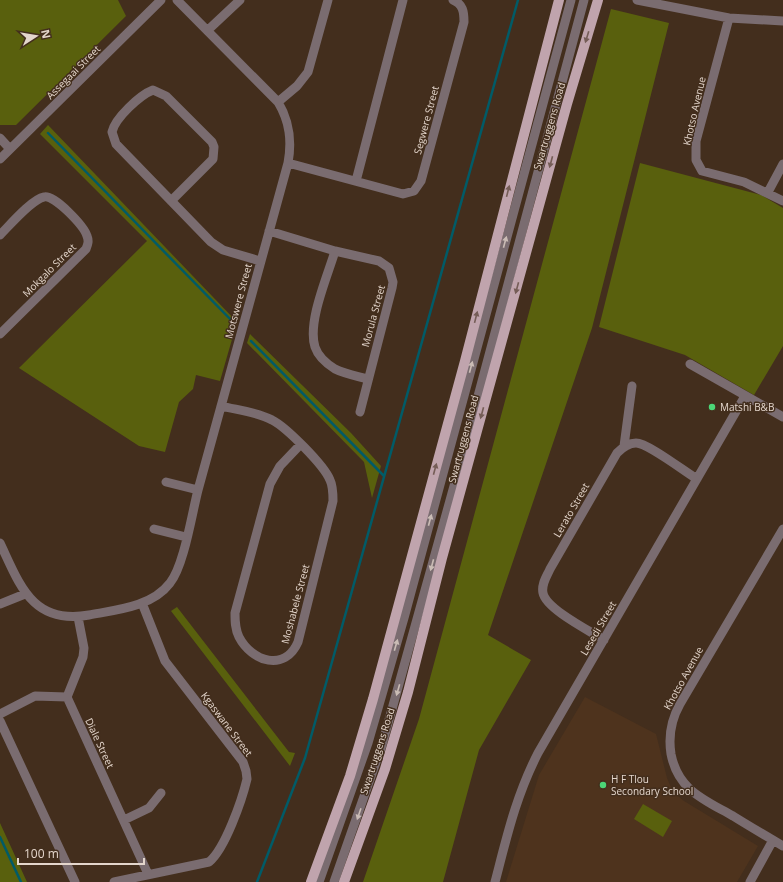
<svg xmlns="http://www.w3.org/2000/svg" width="783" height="882" viewBox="0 0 783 882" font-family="'Open Sans',sans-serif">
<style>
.built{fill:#4e331d}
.green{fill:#59600d}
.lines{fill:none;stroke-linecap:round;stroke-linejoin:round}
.stream{stroke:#015b67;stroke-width:2.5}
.minor{stroke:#7a6c70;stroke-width:9}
.major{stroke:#c0a4ad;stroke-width:10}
.oneway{fill:#755d57}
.oneway2{fill:#cabcb5}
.poi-dot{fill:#4cd677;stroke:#432e1d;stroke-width:1.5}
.labels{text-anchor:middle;stroke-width:3;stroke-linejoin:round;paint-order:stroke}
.street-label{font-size:10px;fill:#e4d6cc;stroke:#432e1d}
.poi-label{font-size:10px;fill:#e4d6cc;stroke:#432e1d;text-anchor:start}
</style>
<rect width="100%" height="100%" fill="#432e1d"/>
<!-- built -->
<path class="built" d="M585,697l71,37 11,44 6,14 11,9 74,45 -21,36h-231l33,-107z"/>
<!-- green -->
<path class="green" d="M0,0h118l8,16 -110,109h-16z
M611,9l58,14 -77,305 -104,307 43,25 -52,90 -36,132h-80l56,-163z
M48,125l189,197 -17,59 -24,-6 -3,14 -14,13 -14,50 -26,-6 -120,-78 128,-127 -107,-107z
M640,163l121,32 22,13v138l-29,49 -69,-40 -86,-28z
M250,334l101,99 30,33 -9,32 -8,-36 -117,-119z
M177,607l112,145 6,1 -5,13 -119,-155z
M643,804l29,17 -9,16 -29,-18z
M0,823l27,59h-27z"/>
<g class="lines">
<!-- stream -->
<path class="stream" d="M48,133l186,190
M251,341l133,135
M0,837l21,45
M257,882l48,-124 213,-758"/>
<!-- minor -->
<path class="minor" d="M637,0l92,18 54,3
M729,18l-33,123v19l6,11 42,11 39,19
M208,30l32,-30
M278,102l19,-16 11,-14 20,-72
M0,138l10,11
M0,159l161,-159
M288,163l115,31 11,-3 7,-10 43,-159c0,-10 -1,-18 -11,-22
M356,181l47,-181
M768,192l15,-28
M171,201l42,-42 1,-12 -2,-5 -46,-46 -13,-6c-13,5 -38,28 -41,42l4,12 95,98 12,8 37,11
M269,231l66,20 44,10 10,7 4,14 -1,6 -32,124
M0,235c9,-9 32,-36 44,-38 10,-3 40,29 43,39 2,5 1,8 -1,13l-86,85
M335,251c-7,24 -28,71 -20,96 3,9 12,17 20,22 10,5 22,7 33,10
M690,364l93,53
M221,406c16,4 37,6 51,14 14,7 52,45 58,60 3,6 3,14 3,21l-35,141c-13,30 -46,20 -59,-5 -4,-8 -4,-16 -4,-24l35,-129 10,-18 20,-21
M624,446l8,-60
M166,482l32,8
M154,529l32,8
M783,529l-103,175c-9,16 -12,31 -9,50 7,36 32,45 62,62 16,10 33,20 50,30
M0,543c20,42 32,82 89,72 27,-5 63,-8 81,-32 14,-17 22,-70 28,-93 30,-109 60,-218 90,-327 4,-22 2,-41 -10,-61l-101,-102
M0,604l25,-10
M78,617l6,31 -1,9 -16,40 81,177
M604,640c-14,-9 -58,-31 -61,-47 -2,-9 4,-17 7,-24l67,-116c5,-5 11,-10 19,-10 12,0 49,29 61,36
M0,714l35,-18 32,1
M0,721l75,161
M124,820l25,-12 12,-15
M114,882l95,-20c16,-13 33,-62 38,-83l-1,-8 -3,-9 -78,-101 -23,-58
M319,882l49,-139 36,-125 167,-618
M334,882l48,-137 72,-259 130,-486
M495,882c12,-46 21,-86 43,-129l207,-357
M750,882l23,-42"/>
<!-- major -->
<path class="major" d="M311,882l39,-106 23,-77 92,-338 94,-361
M344,882l41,-113 23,-77 34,-134 125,-454 31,-104"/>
</g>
<!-- one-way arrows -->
<defs><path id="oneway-solid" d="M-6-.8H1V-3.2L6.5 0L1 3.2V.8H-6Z"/></defs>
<g class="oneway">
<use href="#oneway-solid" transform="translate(587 37) rotate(107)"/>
<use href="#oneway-solid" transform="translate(551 162) rotate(105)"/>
<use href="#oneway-solid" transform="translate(508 191) rotate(-76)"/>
<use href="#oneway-solid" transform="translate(517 288) rotate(105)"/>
<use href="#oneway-solid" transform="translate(476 317) rotate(-76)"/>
<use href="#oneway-solid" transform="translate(482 413) rotate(105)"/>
<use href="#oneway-solid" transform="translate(435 469) rotate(-75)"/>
</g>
<g class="oneway2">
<use href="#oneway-solid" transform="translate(505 242) rotate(-75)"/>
<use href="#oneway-solid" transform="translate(471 367) rotate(-75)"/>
<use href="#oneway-solid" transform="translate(430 520) rotate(-75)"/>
<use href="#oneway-solid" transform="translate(432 565) rotate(105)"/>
<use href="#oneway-solid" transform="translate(396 645) rotate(-74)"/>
<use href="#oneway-solid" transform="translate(398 690) rotate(106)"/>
<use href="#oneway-solid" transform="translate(359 814) rotate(109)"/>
</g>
<!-- markers -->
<g class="poi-dot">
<circle cx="712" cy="407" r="4"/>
<circle cx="603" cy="785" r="4"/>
</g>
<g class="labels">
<!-- street labels -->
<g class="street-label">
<text transform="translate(73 72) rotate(-45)" y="4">Assegaai Street</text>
<text transform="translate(694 111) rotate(-77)" y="4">Khotso Avenue</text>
<text transform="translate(426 120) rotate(-75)" y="4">Segwere Street</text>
<text transform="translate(549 126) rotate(-74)" y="4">Swartruggens Road</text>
<text transform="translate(49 270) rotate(-45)" y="4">Mokgalo Street</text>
<text transform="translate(238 301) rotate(-75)" y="4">Motswere Street</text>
<text transform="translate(373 316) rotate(-75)" y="4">Morula Street</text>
<text transform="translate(463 439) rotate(-75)" y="4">Swartruggens Road</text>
<text transform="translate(571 510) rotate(-60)" y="4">Lerato Street</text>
<text transform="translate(295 604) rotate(-75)" y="4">Moshabele Street</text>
<text transform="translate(598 628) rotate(-60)" y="4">Lesedi Street</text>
<text transform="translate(683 678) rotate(-61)" y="4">Khotso Avenue</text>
<text transform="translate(227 724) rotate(53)" y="4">Kgaswane Street</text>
<text transform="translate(100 743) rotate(65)" y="4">Diale Street</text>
<text transform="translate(377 751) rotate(-72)" y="4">Swartruggens Road</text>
</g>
<!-- poi labels -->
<g class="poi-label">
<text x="720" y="411">Matshi B&amp;B</text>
<text x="611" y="783">H F Tlou<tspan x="611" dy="12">Secondary School</tspan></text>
</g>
</g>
<!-- north arrow -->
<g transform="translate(36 36) rotate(78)" stroke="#432e1d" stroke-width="3" paint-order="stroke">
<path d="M0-3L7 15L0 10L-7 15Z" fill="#e4d6cc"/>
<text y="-6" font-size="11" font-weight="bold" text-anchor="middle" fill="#e4d6cc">N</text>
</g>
<!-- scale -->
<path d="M18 858v6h126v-6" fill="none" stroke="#e4d6cc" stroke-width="2"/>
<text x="24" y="858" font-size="12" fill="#e4d6cc" stroke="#432e1d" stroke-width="3" paint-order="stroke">100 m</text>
</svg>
